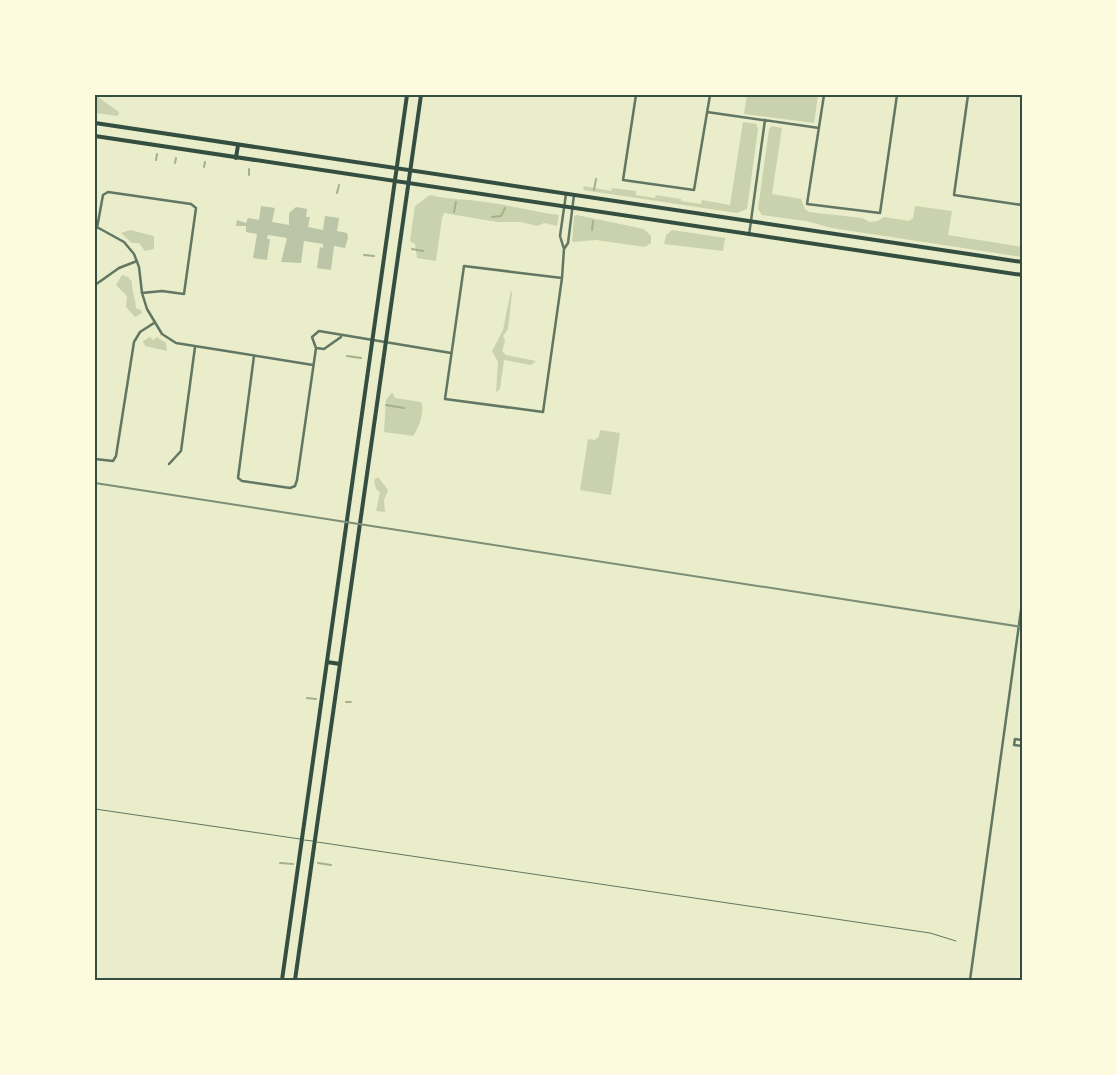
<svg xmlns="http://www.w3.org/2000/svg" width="1117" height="1075" viewBox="0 0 1117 1075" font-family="Spectral,serif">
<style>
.green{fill:#cad2ad}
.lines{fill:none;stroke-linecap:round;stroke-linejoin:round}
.stream{stroke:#a3b18a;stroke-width:2}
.building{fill:#bcc5a7}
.service{stroke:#617663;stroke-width:1}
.minor{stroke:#617663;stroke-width:2.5}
.primary{stroke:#344e41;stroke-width:4}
.rail{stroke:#7c8e77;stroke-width:2}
.neatline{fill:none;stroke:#344e41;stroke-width:2}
</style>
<rect width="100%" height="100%" fill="#e9edc9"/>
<!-- green -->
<path class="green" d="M95,95l24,17 -1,4 -23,-3z
M747,95h71l-4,28 -70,-9z
M743,122l13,2 2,5 -11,80 -10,4 -154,-23 1,-4 27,5 1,-3 24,3v4l19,3 1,-3 25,4v2l20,3 1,-4 28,5z
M772,126l10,2 -10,66 29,5 4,10 4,3 53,6 8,4 8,-1 6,-4 25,4 4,-3 2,-12 37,5 -4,24 74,12v10l-190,-29 -26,-7 -44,-6 -4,-6 11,-80z
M430,195c19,5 36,4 55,7 25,3 49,10 74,13l-2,11 -13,-3 -7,3 -16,-4h-24l-53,-9 -2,5 -6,43 -19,-3 -2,-14 -5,-3 5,-35z
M577,215l67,14 7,7v7l-6,4 -49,-7 -24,2 2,-26z
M130,230l24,6v13l-9,2 -6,-8h-7l-11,-10z
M672,230l53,8 -2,13 -59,-7 2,-9z
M122,275l6,2 4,5c-1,9 4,16 4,26l5,2 1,3 -7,4 -9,-10 1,-11 -11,-11z
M511,290l1,4 -4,35 -5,7 2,5 -3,10 4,4 30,6 -5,4 -27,-5 -4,29 -4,3 2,-30 -6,-11 11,-21z
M150,337l3,3 4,-3 9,6 1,8 -22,-5 -2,-5z
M392,392l3,6 26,4c4,10 -2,26 -8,34l-29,-4 2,-32z
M600,430l20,3 -9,62 -31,-5 8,-51 7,1 4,-4z
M378,477l10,13 -4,10 1,12 -9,-1 4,-19 -4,-3 -2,-9z"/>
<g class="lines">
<!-- stream -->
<path class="stream" d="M156,160l1,-6
M175,163l1,-5
M204,167l1,-5
M249,175v-6
M594,190l2,-11
M337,193l2,-8
M454,212l2,-10
M492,217l9,-1 4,-8
M592,230l1,-9
M412,249l11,2
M364,255l10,1
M347,356l14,2
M386,405l18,3
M307,698l9,1
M346,702h5
M280,863l13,1
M318,863l13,2"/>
</g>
<!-- building -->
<path class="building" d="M261,206l14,2 -3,14 17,3v-12l7,-6 11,2 -1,8h4l-2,10 15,3 2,-14 14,2 -2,13 10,2 1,5 -3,10 -11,-2 -3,24 -14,-2 3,-21 3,1v-4l-19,-3 -3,22 -20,-1 6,-24 -19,-3 -1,4h3l-3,21 -14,-2 4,-24 -11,-2v-6h-10l1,-6 9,3 2,-5 11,2z"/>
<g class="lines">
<!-- service -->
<path class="service" d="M95,809l205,30
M304,840l9,1
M317,842l613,91 26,8"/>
<!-- minor -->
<path class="minor" d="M636,95l-13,85 71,10 16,-95
M824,95l-17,109 73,9 17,-118
M968,95l-14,100 68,10
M707,112l112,16
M95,226l29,16 10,12 5,13 3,26 5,16 15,25 14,9 137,22
M97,228l6,-33 5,-3 83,12 5,4 -12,86 -22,-3 -20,2
M749,235l16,-115
M564,249l4,-6 6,-48
M562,278l-98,-12 -19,133 98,13 19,-134 2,-29 -4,-13 6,-42
M95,285l24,-17 18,-7
M341,337l-17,12 -8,-1 -4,-11 7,-6 132,22
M254,356l-16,122 4,3 48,7 5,-2 2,-6 19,-132
M95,459l18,2 3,-5 18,-114 6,-10 14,-9
M169,464l12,-13 14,-104
M1022,740l-7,-1 -1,6 8,1
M970,980l52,-377"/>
<!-- primary -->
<path class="primary" d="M95,123l927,139
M95,136l927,139
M236,158l2,-13
M327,662l13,2
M282,980l125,-885
M295,980l126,-885"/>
<!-- rail -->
<path class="rail" d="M95,483l927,144"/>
</g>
<!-- border -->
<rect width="1117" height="1075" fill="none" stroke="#fefae0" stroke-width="192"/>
<rect x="96" y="96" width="925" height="883" class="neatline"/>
</svg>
